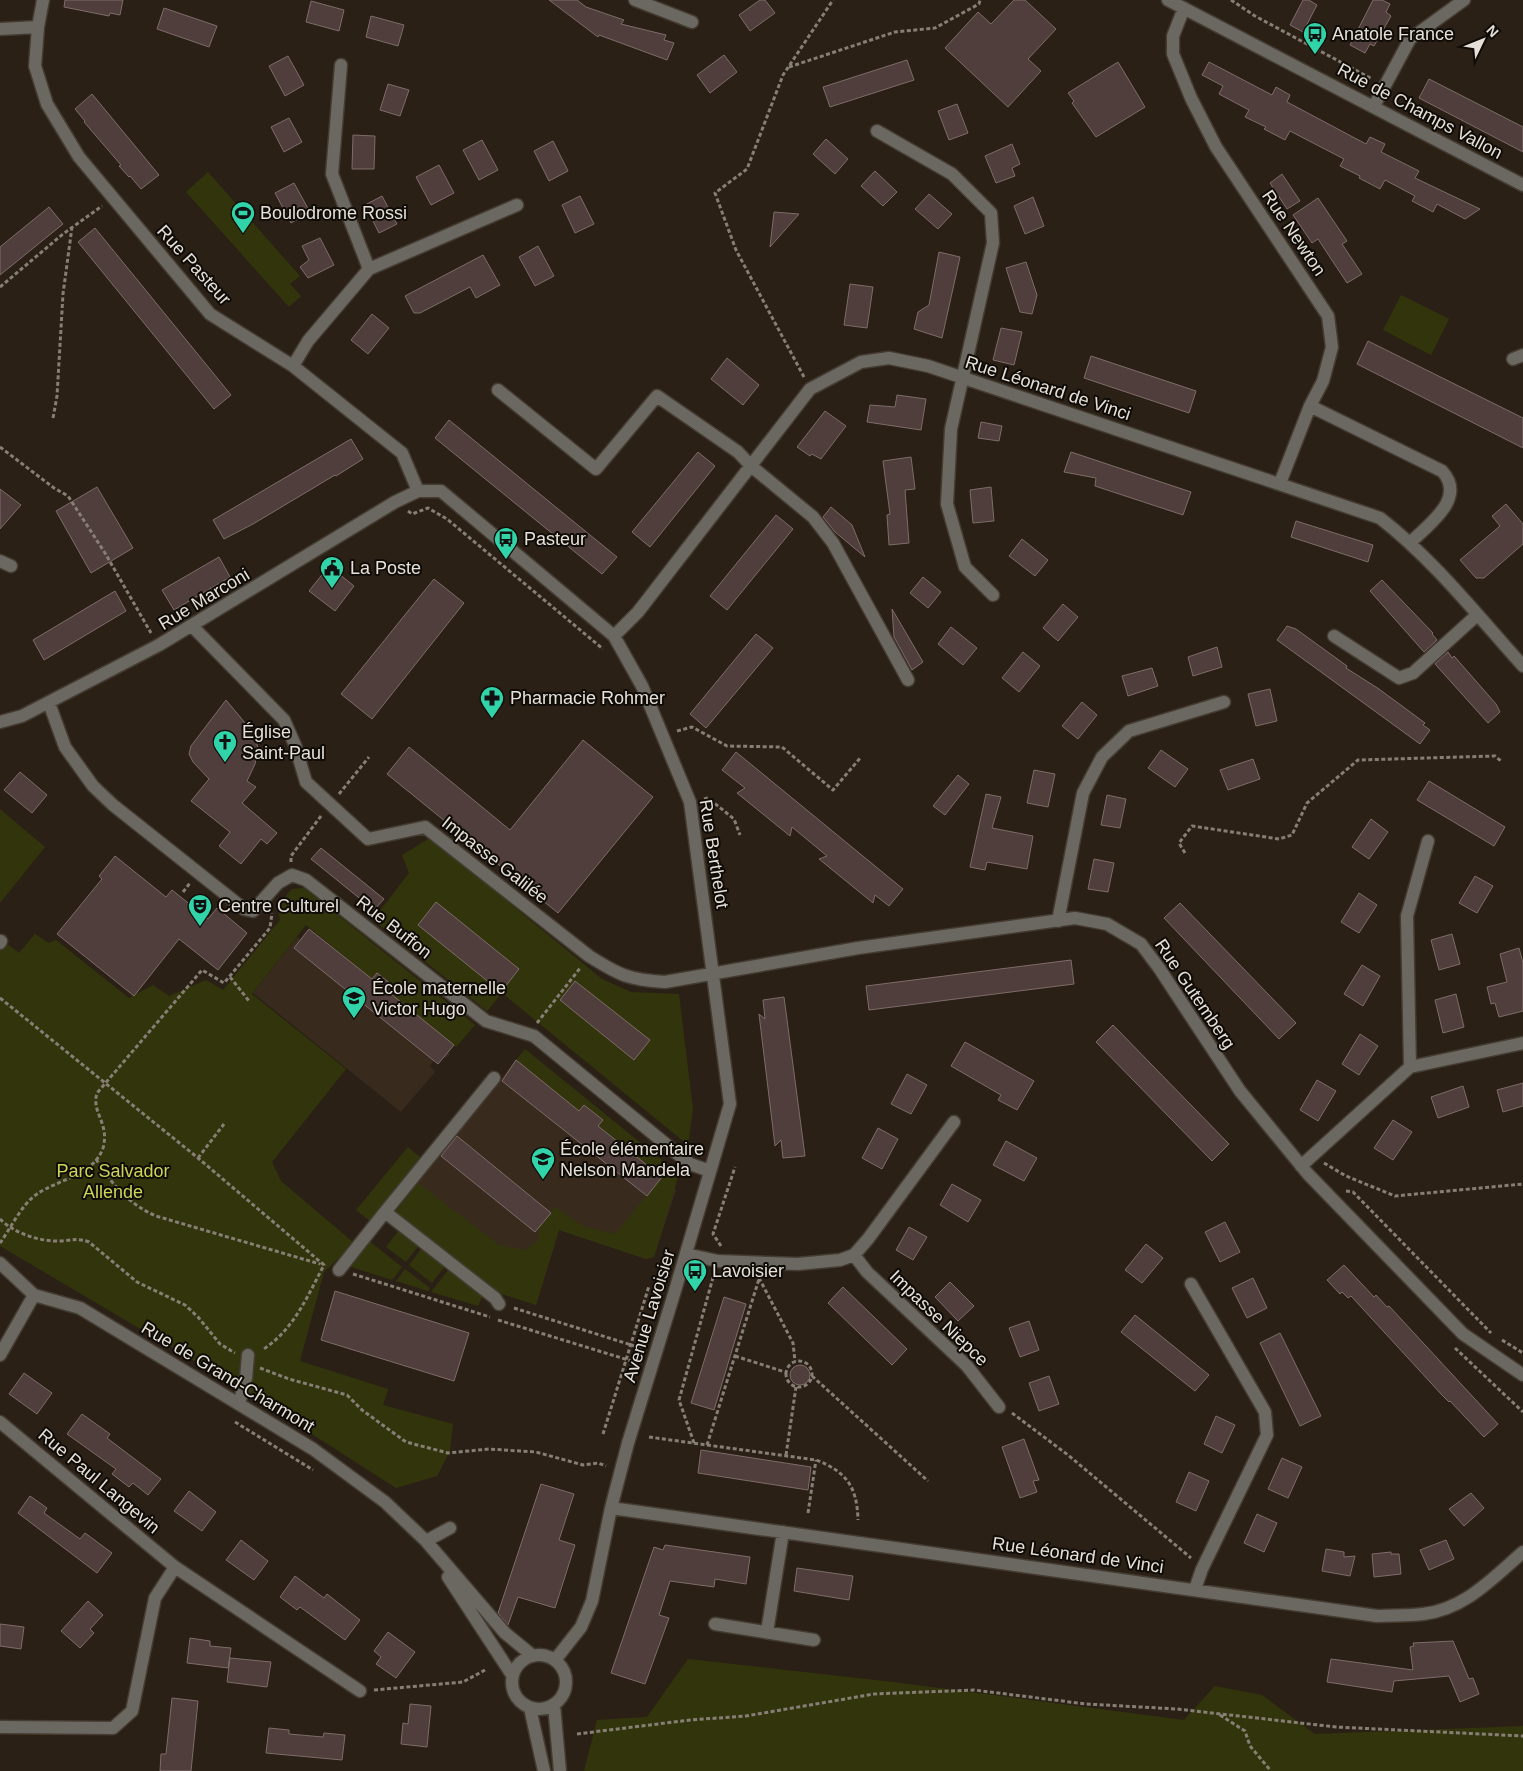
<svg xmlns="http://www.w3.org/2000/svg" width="1523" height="1771" viewBox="0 0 1523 1771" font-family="Helvetica,sans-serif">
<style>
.education{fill:#382b1e}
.green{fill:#32350c}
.building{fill:#4f3e3c;stroke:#7e6c69}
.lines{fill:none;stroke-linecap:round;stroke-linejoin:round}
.minor-casing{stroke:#443b31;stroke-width:15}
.path{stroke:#877f76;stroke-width:3;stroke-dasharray:4 2.5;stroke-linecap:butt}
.minor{stroke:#6a6861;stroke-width:12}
.labels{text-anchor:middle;stroke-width:4;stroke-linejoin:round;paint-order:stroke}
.poi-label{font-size:18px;fill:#e6e0d9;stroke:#0f0b07;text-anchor:start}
.street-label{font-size:18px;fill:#e6e0d9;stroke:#0f0b07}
.park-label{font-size:18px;fill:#ccd557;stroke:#0f0b07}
</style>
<rect width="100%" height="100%" fill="#2a2016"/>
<!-- education -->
<path class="education" d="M309,929l62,50 6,-6 14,21 59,60 -4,4 -3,-1 -5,7 -4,-3 -4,5 5,6 -34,40 -148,-119 44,-56 4,3z
M516,1060l68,45 19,15 -4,6 77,64 -22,67 -8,2 -87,-29 -23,75 -141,-93z"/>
<!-- green -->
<path class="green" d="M208,172l92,104 -10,8 11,12 -12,11 -103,-115z
M1401,295l48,24 -18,36 -48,-25z
M0,809l45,38 -45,56z
M430,838l172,141 29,13 48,2 14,115 -5,36 -186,-152 -15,18 -114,-91 36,-47 -7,-18z
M304,888l171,137 -19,22 -65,-53 4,-6 -18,-15 -5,6 -66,-54 -54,69 94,75 -74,93 9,19 73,62 -30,29 -24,89 88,28 -5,16 70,19 -3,27 -13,25 -41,12 -159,-102 -237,-140v-308l19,15 16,-19 14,9 7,-3 73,58 24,-13 16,11 37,-16 17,10 57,-70 -3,-15 15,-16z
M525,1049l154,125 -25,83 -8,2 -87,-29 -23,75 -41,-13 -100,-80 23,-29 81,62 26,5 12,-9 3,-15 15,-19 28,19 32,8 47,-57 -64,-51 5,-6 -18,-15 -6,6 -63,-51z
M408,1147l14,12 -51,63 -15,-12z
M399,1230l20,15 -13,17 -20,-15z
M368,1240l34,27 -10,13 -44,-14z
M422,1248l23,18 -13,17 -23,-18z
M405,1269l25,19 -2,3 -32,-10z
M449,1269l34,26 -5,11 -47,-14z
M688,1659l205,23 291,38 31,-34 47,9 53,39 208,-8v45h-939l13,-51 50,-3z"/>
<!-- building -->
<path class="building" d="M65,0h58l-3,15 -10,-2 -1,3 -45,-9z
M549,0h28l9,7 38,13 -3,4 45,11 -2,5 10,3 -7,17 -68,-25 -1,2z
M760,0h5l10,13 -25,18 -11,-16z
M1014,0h11l31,29 -28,30 13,12 -33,36 -63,-59 33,-36 13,12z
M1303,0h6l8,5 -14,27 -13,-7z
M1373,0h9l8,4 -4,8 5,4 -17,30 -4,-2 -5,9 -15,-8z
M311,1l33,9 -5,21 -33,-9z
M164,8l53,18 -8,21 -52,-18z
M371,16l33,9 -6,21 -32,-9z
M724,55l13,17 -27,21 -13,-18z
M288,56l16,29 -19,11 -16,-30z
M907,60l7,20 -84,27 -7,-20z
M1118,62l27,45 -49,30 -24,-34 2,-2 -6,-8z
M1209,62l63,33 4,-8 14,8 -3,7 79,42 4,-7 15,7 -4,8 38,19 -4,7 65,31 -15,10 -28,-15 -4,8 -21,-11 3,-5 -30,-16 -5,9 -21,-11 1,-2 -20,-10 4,-7 -54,-28 -5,9 -21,-11 2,-2 -21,-10 4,-7 -30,-16 4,-8 -21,-11z
M1429,79l94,48v25l-104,-54z
M388,84l21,6 -9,26 -20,-6z
M92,94l67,81 -18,14 -11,-13 -1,1 -10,-11 2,-1 -37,-43 1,-1 -10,-12z
M957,104l11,29 -19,7 -11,-29z
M289,118l13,24 -18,10 -13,-25z
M353,135l22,1 -1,33h-22z
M826,139l22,20 -13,15 -22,-20z
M482,140l16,30 -19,10 -16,-30z
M553,141l15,30 -19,10 -15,-30z
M1012,144l8,20 -8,4 3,8 -19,7 -11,-27z
M439,165l15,28 -23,12 -15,-28z
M875,171l22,21 -14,14 -22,-20z
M1282,174l18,27 -13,8 -17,-26z
M294,183l16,29 -19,11 -16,-30z
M929,194l23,20 -14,15 -23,-20z
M382,196l15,28 -18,9 -14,-28z
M580,196l14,28 -19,9 -13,-28z
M1033,197l11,29 -19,8 -11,-28z
M1318,198l29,43 -5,3 20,30 -15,9 -29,-44 -6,4 -19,-28z
M49,207l14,17 -63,51v-28z
M774,212l25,2 -29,33z
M95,228l136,167 -17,14 -136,-167z
M320,238l14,27 -26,13 -8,-11 9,-7 -7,-14z
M538,246l16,30 -19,10 -16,-29z
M939,252l21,5 -18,81 -28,-9 4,-17 11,-7z
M483,255l17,30 -24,13 -6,-11 -50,26h-6l-9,-17z
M1026,262l11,33 -5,19 -12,-2 -14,-44z
M850,284l23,3 -6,41 -23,-3z
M372,314l17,14 -21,26 -17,-14z
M1001,328l21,4 -8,33 -21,-5z
M1368,341l155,77v30l-166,-84z
M1091,356l105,35 -7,22 -105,-35z
M727,358l32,27 -16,20 -32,-26z
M897,395l29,4 -5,31 -54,-8 3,-17 25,2z
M825,411l21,15 -25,33 -9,-5 -2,2 -13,-9z
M449,420l168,137 -15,17 -167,-136z
M981,422l21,4 -3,15 -21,-3z
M351,439l12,20 -27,17 -1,-1 -82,49 -29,15 -11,-19z
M698,452l17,14 -65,81 -18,-15z
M1071,452l120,40 -8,23 -88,-29 1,-8 -32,-6z
M911,457l4,32 -10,1 4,53 -20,2 -2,-30 3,-1 -7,-53z
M97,487l36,61 -42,25 -35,-62z
M991,487l3,34 -21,2 -3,-33z
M0,489l21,16 -21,24z
M1506,504l17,20v20l-39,34h-8l-16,-18 40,-34 -8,-10z
M831,507l21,18 13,32 -30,-25 -12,-15z
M776,515l17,14 -66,81 -17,-14z
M1296,521l77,24 -5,17 -77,-25z
M1022,539l26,21 -13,16 -26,-20z
M219,557l11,20 -56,33 -12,-20z
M329,566l25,20 -19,25 -26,-20z
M923,577l18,15 -13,16 -18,-15z
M434,579l30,24 -92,116 -31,-25z
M1382,580l51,53 -1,1 5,6 -13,12 -54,-61z
M115,591l11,20 -82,49 -11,-20z
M1063,604l15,13 -20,24 -15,-13z
M892,609l31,53 -11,8 -18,-33z
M1287,626l9,3 51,37 -1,2 33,21 46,34 -2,2 7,5 -10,14 -143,-104z
M951,627l26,21 -14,17 -25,-21z
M756,634l17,14 -67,80 -16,-14z
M1217,647l5,20 -29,9 -5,-19z
M1023,652l17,14 -21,26 -17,-14z
M1448,652l4,6 2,-2 42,48 4,8 -12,11 -53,-59z
M1152,668l6,18 -30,10 -6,-20z
M1270,689l7,32 -21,5 -8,-32z
M226,700l29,35 3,14 -3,15 -8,17 9,6 -14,16 35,30 -10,11 -6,-5 -20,25 -22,-18 11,-14 -39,-31 18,-22 -16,-17 -4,-8 2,-8z
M1082,702l15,13 -19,24 -16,-13z
M583,740l70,57 -95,116 -171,-139 22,-27 101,83z
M1161,750l27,19 -13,18 -27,-19z
M736,752l167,137 -14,17 -14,-11 -2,8 -54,-44 8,-3 -35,-29 -2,9 -53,-43 8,-5 -23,-18z
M1253,759l7,20 -32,11 -8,-20z
M1034,770l21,4 -7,33 -21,-4z
M20,772l27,23 -15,18 -28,-23z
M958,775l11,9 -24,31 -12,-9z
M1429,781l76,46 -11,19 -77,-46z
M986,794l15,3 -9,31 41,8 -6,33 -40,-7 -2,8 -15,-3z
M1107,795l19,4 -6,29 -19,-3z
M1371,819l17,13 -19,27 -17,-12z
M321,848l63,51 -10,11 -63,-51z
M115,856l51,41 6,-7 36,29 9,-11 30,25 -29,37 -39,-31 -45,57 -77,-62 45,-55 -3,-3z
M1094,859l20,4 -6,29 -20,-3z
M1475,876l18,10 -16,27 -18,-10z
M1359,893l18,12 -18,28 -18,-11z
M436,902l83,67 -18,23 -83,-67z
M1180,903l116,120 -17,16 -115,-121z
M309,929l63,50 5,-6 19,15 -5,6 63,51 -16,19 -144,-116z
M1452,934l8,30 -21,6 -8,-30z
M1519,948l4,15v48l-24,6 -4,-14 -4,1 -4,-17 20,-5 -7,-28z
M1071,960l3,24 -205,26 -3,-24z
M1362,965l18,11 -17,30 -19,-12z
M575,981l75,59 -16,20 -74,-60z
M1456,994l8,33 -21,6 -8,-33z
M784,997l21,159 -22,2 -2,-18 -6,6 -16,-132 6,5 -2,-19z
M1113,1025l116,119 -17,17 -116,-119z
M1360,1034l18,12 -19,29 -17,-11z
M965,1042l69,39 -17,29 -19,-10 3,-5 -50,-29z
M516,1060l63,51 5,-6 19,15 -5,6 64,51 -15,19 -145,-115z
M907,1074l20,11 -16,29 -20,-10z
M1317,1080l19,11 -18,30 -18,-11z
M1523,1083v23l-20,6 -6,-22z
M1463,1086l6,21 -31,11 -7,-21z
M1393,1120l19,12 -19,28 -19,-12z
M878,1128l20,11 -16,30 -20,-11z
M457,1136l94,77 -16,19 -94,-76z
M1006,1141l31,17 -13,23 -31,-16z
M952,1184l29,16 -13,22 -28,-17z
M1225,1222l15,30 -20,10 -15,-30z
M909,1227l18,10 -14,23 -17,-10z
M1146,1244l17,14 -21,25 -17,-13z
M1344,1265l30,32 2,-2 11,12 2,-1 109,118 -14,13 -34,-36 -1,1 -7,-7 -91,-99 -3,2 -6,-6 -2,2 -13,-14z
M1253,1278l14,30 -20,10 -15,-30z
M950,1282l24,24 -16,15 -23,-24z
M843,1287l64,62 -15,16 -64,-62z
M335,1291l134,42 -15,48 -133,-41z
M724,1297l22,7 -32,106 -23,-7z
M1135,1315l74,60 -14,16 -74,-59z
M1029,1321l10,29 -19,7 -11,-29z
M1280,1333l41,83 -21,10 -40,-83z
M790 1375a10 10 0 1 1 20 0a10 10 0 1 1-20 0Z
M24,1373l28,20 -15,21 -28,-20z
M1049,1376l10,28 -20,7 -10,-28z
M82,1414l28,20 -3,4 54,41 -13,16 -15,-12 -4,4 -17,-13 4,-5 -49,-35z
M1216,1416l19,9 -13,28 -18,-9z
M1024,1439l15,41 -6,1 4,11 -17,6 -18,-51z
M701,1450l110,17 -3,23 -110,-17z
M1282,1458l20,9 -14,31 -20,-9z
M1189,1472l20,9 -13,30 -20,-9z
M541,1484l33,10 -15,46 16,5 -20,63 -37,-11 -10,28 -10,-12z
M189,1491l27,21 -14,19 -28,-20z
M1471,1493l13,15 -20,18 -15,-17z
M30,1496l17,12 -3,5 36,26 5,-6 27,20 -15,20 -79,-60z
M1257,1514l20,9 -13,29 -20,-9z
M241,1540l27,21 -14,19 -28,-20z
M1446,1540l8,19 -25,11 -9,-20z
M665,1545l85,12 -4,27 -31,-5 -1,8 -44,-6 -11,34 10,3 -24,66 -34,-11 43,-126 9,3z
M1326,1549l18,3v5l11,-1 -5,20 -28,-5z
M1391,1552v2h8l2,20 -27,3 -2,-23z
M797,1568l56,8 -4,24 -55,-9z
M295,1576l29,22 3,-4 33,26 -15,20 -45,-33 -3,3 -17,-13z
M88,1601l15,14 -13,14 4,4 -14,15 -19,-17z
M0,1624l24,3 -3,22 -21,-3z
M388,1632l27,20 -19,26 -20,-14 5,-7 -7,-6z
M190,1638l20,3v5l21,2 -3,20 -41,-5z
M1453,1641l16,38 4,-1 6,16 -19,8 -11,-26 -55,5 -2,11 -65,-10 4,-23 82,11 -3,-23 4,-1 -1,-3z
M230,1658l41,4 -4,25 -40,-5z
M172,1698l26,3 -7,70h-31l1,-17h5z
M410,1704l21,2 -4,41 -26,-3 2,-21 5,1z
M269,1728l20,2v4l34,3 1,-4 21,2 -3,25 -76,-7z"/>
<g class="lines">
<!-- minor casing -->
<g class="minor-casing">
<path id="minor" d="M43,0l-5,27 -3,39 12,38 32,53 131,157 83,52 109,87 16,38
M635,0l57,22
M1168,0l355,185
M1184,8l-11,28v18l18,44 25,49 112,169 4,31 -9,34 -13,25 -30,77
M0,29l38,-2
M341,65l-9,109 37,95
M1374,106l36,-67 54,-39
M877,131l75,43 39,39 2,30 -42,186 -4,75 18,63 28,28
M1513,359l10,-4
M293,366l15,-25 61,-72 148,-64
M498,390l98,79 61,-73 81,56 13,14 62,51 20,26 75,137
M1310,406l132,65c25,27 -13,53 -31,71
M0,561l11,5
M192,626l92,94 11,25 11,37 62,57 57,-12 164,129c30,19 40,24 76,26l193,-34 217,-30 32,6 34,20 18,24 81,123 68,83 155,160 60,41
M614,636l24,-24 172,-223 51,-27 28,-4 39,8 452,152c54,42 97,97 143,148
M1334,636l65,42 14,-5 64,-58
M49,703l16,44 28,39 20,19 131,104 9,2 25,-28 14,-8 14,5 180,141 48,15 156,128 20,7
M0,722l22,-6 137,-71 236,-143 23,-11h23l173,145 28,50 48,116 40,302 -56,190 -46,149 -17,65 -19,93 -11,26 -26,33
M1058,921l25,-128 19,-36 27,-26 95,-29
M0,943l1,-2
M1410,1067l-3,-151 21,-75
M494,1078l-109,134 110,86 4,6
M1301,1166l109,-99 113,-24
M686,1254l32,7 80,3 42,-4 14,-5 14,-16 86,-117
M854,1255l13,17 100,94 32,41
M0,1263l34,32 46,13 233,141 72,53 41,39 79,92 28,23
M339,1270l46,-58
M1191,1284l74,128 2,23 -65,134 -7,20
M0,1355l34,-60
M239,1404l7,-26 2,-23
M0,1422l175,145 185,124
M611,1508l766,108c15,-1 31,0 46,-2 42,-5 70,-36 100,-62
M426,1541l24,-13
M448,1577l64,98
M715,1624l99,16
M767,1632l16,-100
M512 1682a27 27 0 1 1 54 0a27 27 0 1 1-54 0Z
M554,1705l6,66
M530,1708l14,63
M0,1727l113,1 19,-17 23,-113 20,-31"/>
</g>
<!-- path -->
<path class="path" d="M1231,0l24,16 117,63
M789,67l106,-35 40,-4 44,-24 1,-4
M0,287l63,-53 39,-28
M804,377l-68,-127 -21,-57 32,-24 36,-94 50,-75
M53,418l4,-22 6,-102 9,-67
M0,447l54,41 14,8 37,57 46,80
M408,511l4,3 16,-6 19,11 156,130
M677,731l15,-4 35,19 55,1 51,43 28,-33
M339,794l30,-37
M704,799l4,-1 26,21 6,16
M1185,853l-6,-10 13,-17 87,13 13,-4 15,-32 51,-43 137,-4 7,6
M291,862v-6l30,-40
M183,892l7,-9
M230,977l19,24
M0,998l198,160 126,107c-17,32 -31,66 -62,85
M537,1023l44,-56
M198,1158l26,-34
M96,1159c15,25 34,46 60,57l164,48
M1324,1163l22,13 49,20 128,-12
M1346,1191l7,1 138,141
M0,1219c15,15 41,23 62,22 10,-1 17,-3 27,1l48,40 48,23 13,12 22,27 15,9
M0,1243c11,-15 21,-38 37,-49 20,-14 57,-19 66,-46 7,-25 -12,-35 -6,-55l105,-123 22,13 46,-55 2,-15
M721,1246l-8,-12 22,-67
M353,1274l137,43
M759,1278l34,65 2,18
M514,1308l130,41
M498,1320l140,43
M1502,1340l21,13
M1455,1348l68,64
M735,1356l50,16
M786 1374a13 13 0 1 1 26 0a13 13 0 1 1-26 0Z
M260,1368l29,11 58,16 15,15 44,32 42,11 41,-4 47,3 47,13 15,-2 8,3
M812,1376l116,105
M1012,1413l56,42 123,103
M235,1422l78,48
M603,1434l46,-148
M649,1437l167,23c31,12 41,27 42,60
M694,1443l-15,-43 35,-126
M707,1445l52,-166
M786,1455l10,-68
M808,1513l8,-53
M374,1690l89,-8 22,-12
M1220,1715l25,16 5,15 21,25
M577,1734l113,-14 56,-4 128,-22 100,-4 112,14 91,5 159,18 187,9"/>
<!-- minor -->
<use href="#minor" class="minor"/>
</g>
<!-- icons -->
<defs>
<g id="bus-pin" transform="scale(1.25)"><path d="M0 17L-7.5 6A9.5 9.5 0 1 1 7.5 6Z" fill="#31d4a9" stroke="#0f0b07"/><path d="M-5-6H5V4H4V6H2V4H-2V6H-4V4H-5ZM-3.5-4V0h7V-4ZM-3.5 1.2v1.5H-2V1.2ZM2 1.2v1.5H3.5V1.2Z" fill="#111"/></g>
<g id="stadium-pin" transform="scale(1.25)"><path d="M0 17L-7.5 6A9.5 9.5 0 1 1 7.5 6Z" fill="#31d4a9" stroke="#0f0b07"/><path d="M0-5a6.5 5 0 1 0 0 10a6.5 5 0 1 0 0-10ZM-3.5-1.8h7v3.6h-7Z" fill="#111"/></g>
<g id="civic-pin" transform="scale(1.25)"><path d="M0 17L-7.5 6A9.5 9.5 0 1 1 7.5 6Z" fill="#31d4a9" stroke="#0f0b07"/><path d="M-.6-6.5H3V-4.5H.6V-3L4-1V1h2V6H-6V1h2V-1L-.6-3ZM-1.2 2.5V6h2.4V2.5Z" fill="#111"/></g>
<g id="pharmacy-pin" transform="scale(1.25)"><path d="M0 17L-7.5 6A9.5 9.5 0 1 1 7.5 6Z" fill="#31d4a9" stroke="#0f0b07"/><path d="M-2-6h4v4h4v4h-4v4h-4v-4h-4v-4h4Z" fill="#111"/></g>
<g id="church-pin" transform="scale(1.25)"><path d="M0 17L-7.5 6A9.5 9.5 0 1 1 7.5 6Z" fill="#31d4a9" stroke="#0f0b07"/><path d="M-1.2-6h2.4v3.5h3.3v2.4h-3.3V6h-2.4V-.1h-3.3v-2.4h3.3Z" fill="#111"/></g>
<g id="theatre-pin" transform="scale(1.25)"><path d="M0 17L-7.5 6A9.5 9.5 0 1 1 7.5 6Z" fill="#31d4a9" stroke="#0f0b07"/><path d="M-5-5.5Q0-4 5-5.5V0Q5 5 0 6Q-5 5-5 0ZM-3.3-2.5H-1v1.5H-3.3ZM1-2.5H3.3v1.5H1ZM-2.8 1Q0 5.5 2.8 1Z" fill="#111"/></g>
<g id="school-pin" transform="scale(1.25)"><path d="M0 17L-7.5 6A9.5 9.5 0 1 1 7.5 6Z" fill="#31d4a9" stroke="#0f0b07"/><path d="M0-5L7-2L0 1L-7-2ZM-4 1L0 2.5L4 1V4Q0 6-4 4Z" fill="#111"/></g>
</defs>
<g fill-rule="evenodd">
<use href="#bus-pin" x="1315" y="34"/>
<use href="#stadium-pin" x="243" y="213"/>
<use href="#bus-pin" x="506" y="539"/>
<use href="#civic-pin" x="332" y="568"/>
<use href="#pharmacy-pin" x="492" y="698"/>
<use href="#church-pin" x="225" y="742"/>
<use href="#theatre-pin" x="200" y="906"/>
<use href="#school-pin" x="354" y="998"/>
<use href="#school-pin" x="543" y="1159"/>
<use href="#bus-pin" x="695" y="1271"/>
</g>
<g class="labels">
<!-- poi labels -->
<g class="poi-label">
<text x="1332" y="40">Anatole France</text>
<text x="260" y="219">Boulodrome Rossi</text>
<text x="524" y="545">Pasteur</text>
<text x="350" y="574">La Poste</text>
<text x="510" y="704">Pharmacie Rohmer</text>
<text x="242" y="738">Église<tspan x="242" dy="21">Saint-Paul</tspan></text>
<text x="218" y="912">Centre Culturel</text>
<text x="372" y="994">École maternelle<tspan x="372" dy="21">Victor Hugo</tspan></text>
<text x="560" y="1155">École élémentaire<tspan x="560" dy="21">Nelson Mandela</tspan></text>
<text x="712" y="1277">Lavoisier</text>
</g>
<!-- street labels -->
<g class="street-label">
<text transform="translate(1420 111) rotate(28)" y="6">Rue de Champs Vallon</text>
<text transform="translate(1294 233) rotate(56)" y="6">Rue Newton</text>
<text transform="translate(194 265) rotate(48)" y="6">Rue Pasteur</text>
<text transform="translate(1048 388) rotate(18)" y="6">Rue Léonard de Vinci</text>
<text transform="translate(204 599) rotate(-31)" y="6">Rue Marconi</text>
<text transform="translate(714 854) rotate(81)" y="6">Rue Berthelot</text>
<text transform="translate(495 860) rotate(38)" y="6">Impasse Galilée</text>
<text transform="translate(394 927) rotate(38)" y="6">Rue Buffon</text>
<text transform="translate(1195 994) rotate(56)" y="6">Rue Gutemberg</text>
<text transform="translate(649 1316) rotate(-73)" y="6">Avenue Lavoisier</text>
<text transform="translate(939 1318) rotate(44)" y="6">Impasse Niepce</text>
<text transform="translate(228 1377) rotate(31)" y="6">Rue de Grand-Charmont</text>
<text transform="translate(99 1481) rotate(40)" y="6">Rue Paul Langevin</text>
<text transform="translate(1078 1555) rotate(8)" y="6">Rue Léonard de Vinci</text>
</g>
<!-- park labels -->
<g class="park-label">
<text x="113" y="1177">Parc Salvador<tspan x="113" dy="21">Allende</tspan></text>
</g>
</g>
<!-- north arrow -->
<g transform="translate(1483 40) rotate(47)" stroke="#0f0b07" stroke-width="4" paint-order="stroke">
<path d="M0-4L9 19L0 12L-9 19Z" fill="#e6e0d9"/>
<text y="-8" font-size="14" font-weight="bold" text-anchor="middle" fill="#e6e0d9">N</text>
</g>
</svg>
